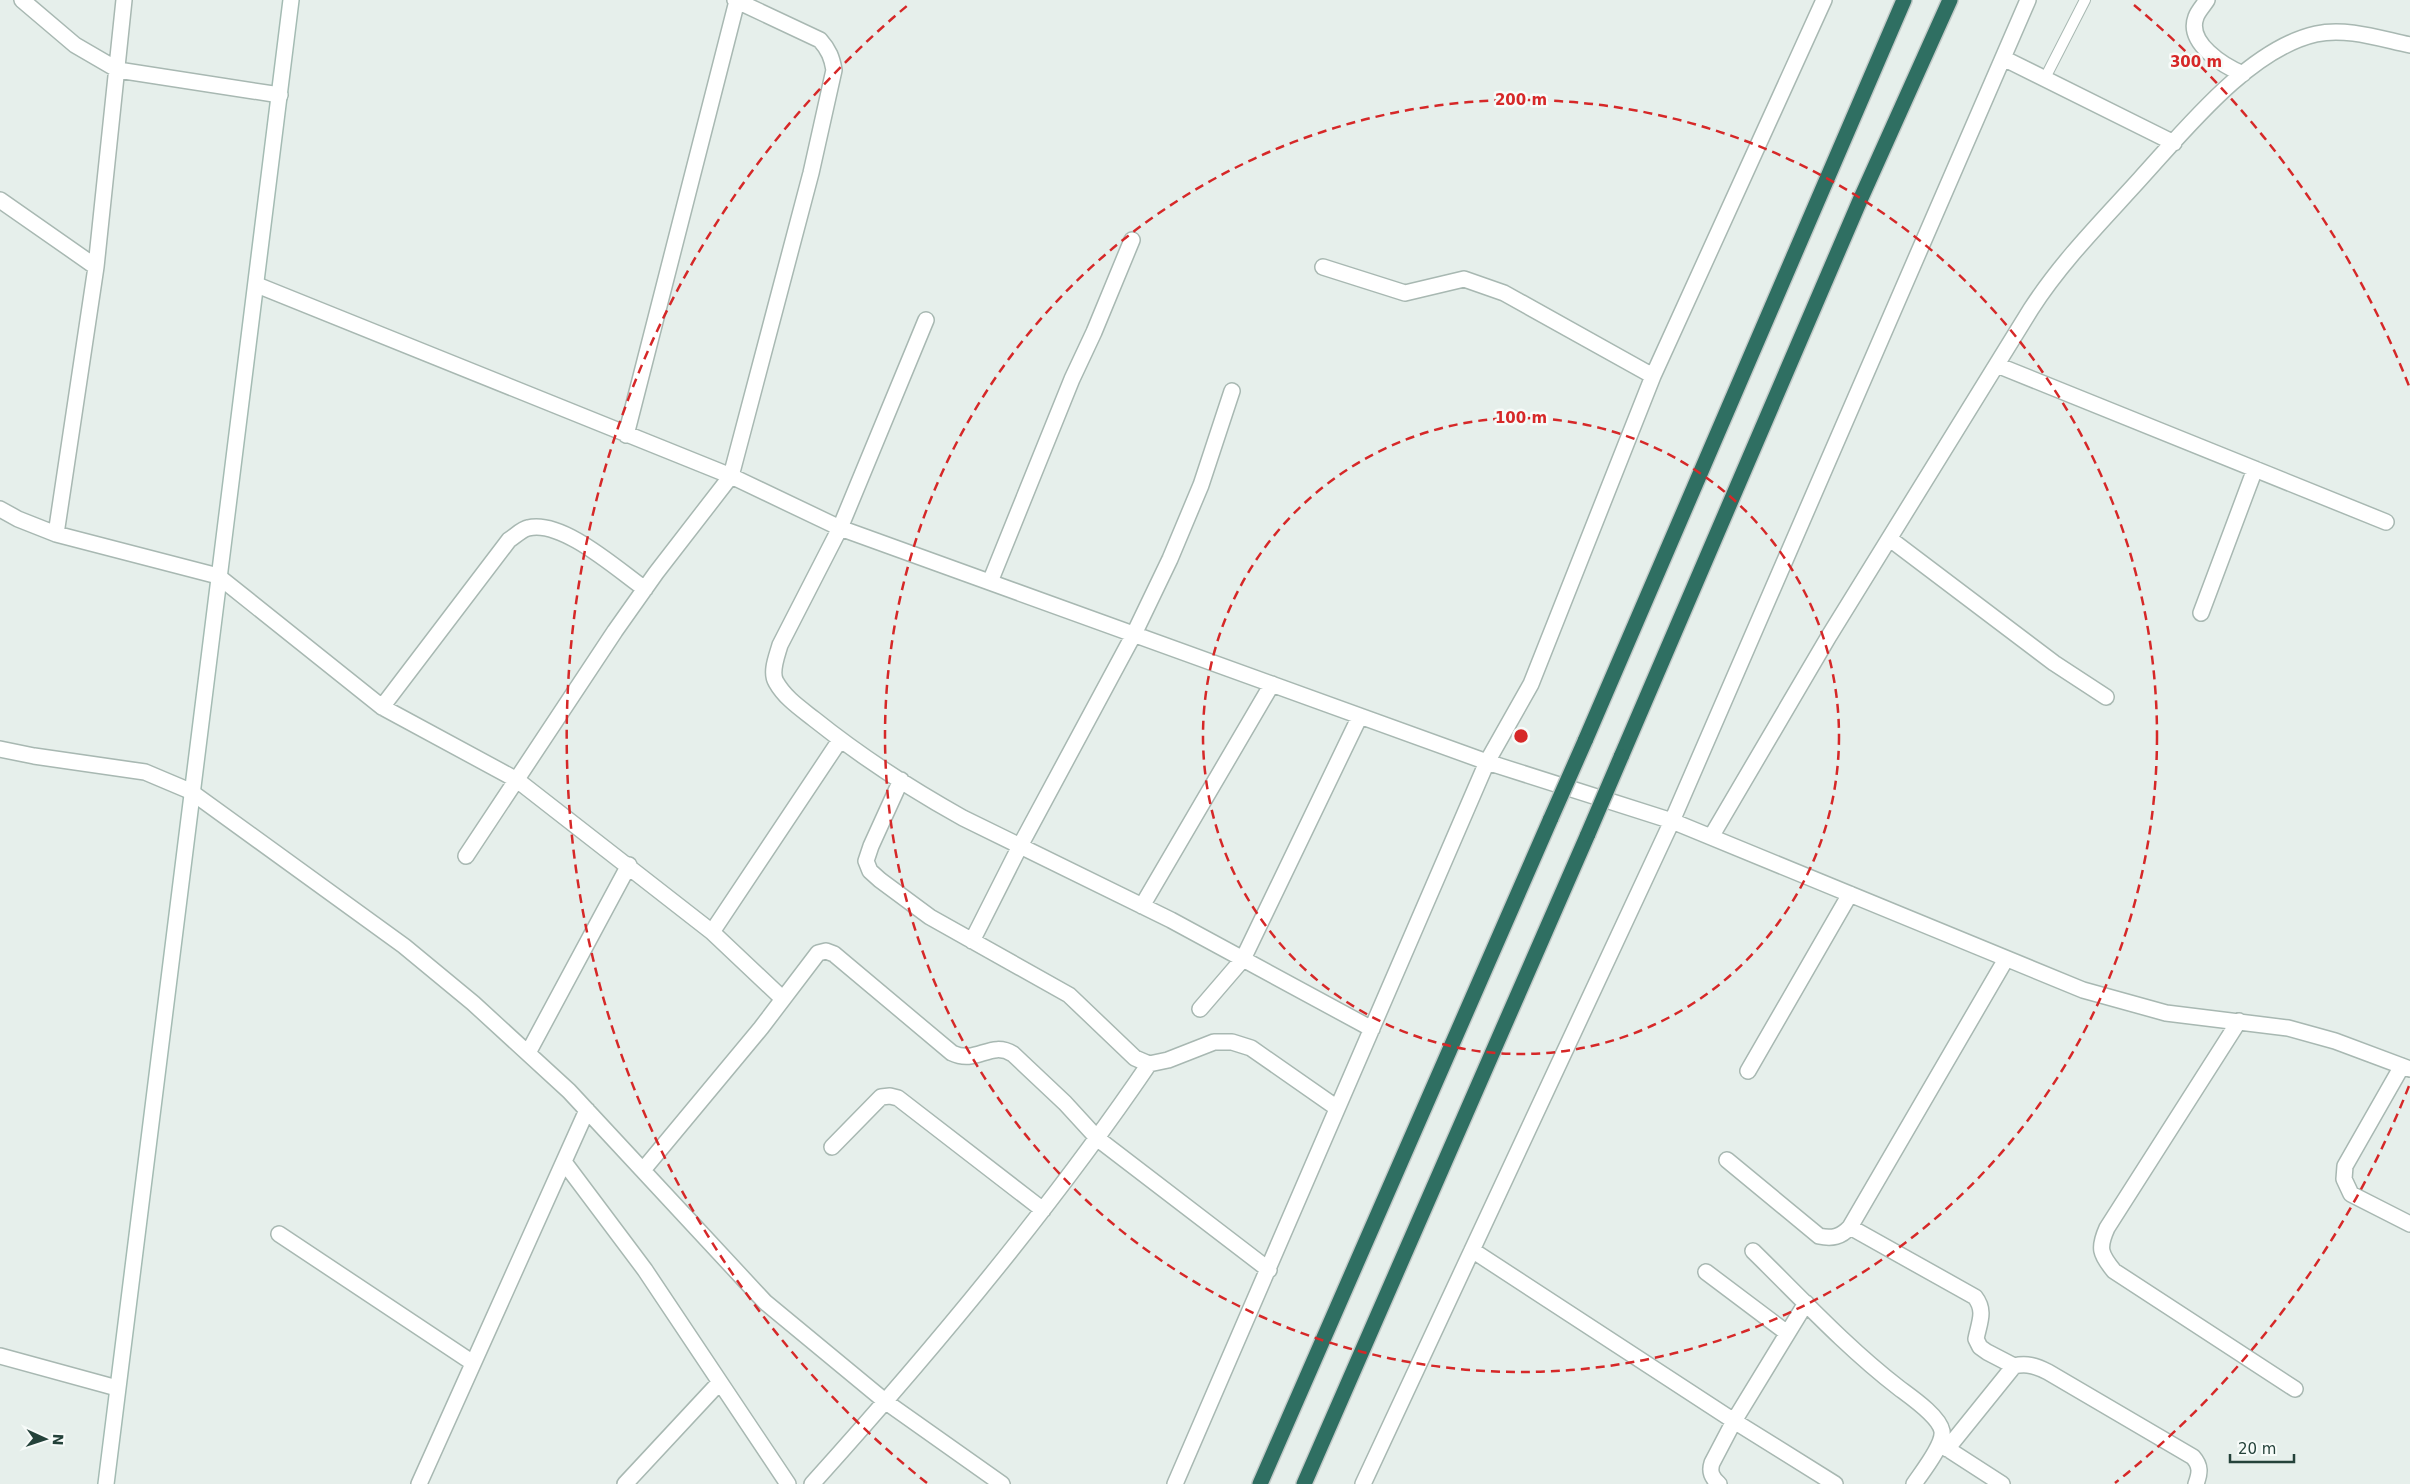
<svg xmlns="http://www.w3.org/2000/svg" width="2410" height="1484" viewBox="0 0 2410 1484" font-family="'DejaVu Sans',sans-serif">
<style>
.lines{fill:none;stroke-linecap:round;stroke-linejoin:round}
.lane-casing{stroke:#a8b8b2;stroke-width:12}
.street-casing{stroke:#a8b8b2;stroke-width:18}
.secondary-casing{stroke:#a4bbb3;stroke-width:18}
.highway-casing{stroke:#c2cac8;stroke-width:18}
.lane{stroke:#fff;stroke-width:10}
.street{stroke:#fff;stroke-width:15}
.secondary{stroke:#fff;stroke-width:15}
.highway{stroke:#2f6f62;stroke-width:15}
.highway-bridge-casing{stroke:#c2cac8;stroke-width:18;stroke-linecap:butt}
.highway-bridge{stroke:#2f6f62;stroke-width:15}
.ring{fill:none;stroke:#d62828;stroke-width:2.5;stroke-dasharray:9 6}
.centre{fill:#d62828;stroke:#f7fbf9;stroke-width:2.5}
.ring-label{font-size:15px;text-anchor:middle;font-weight:bold;fill:#d62828;stroke:#f7fbf9;stroke-width:5;stroke-linejoin:round;paint-order:stroke}
</style>
<rect width="100%" height="100%" fill="#e6efeb"/>
<g class="lines">
<!-- lane casing -->
<g class="lane-casing">
<path id="lane" d="M2045,78l40,-78"/>
</g>
<!-- street casing -->
<g class="street-casing">
<path id="street" d="M22,0l53,45 43,25 162,25
M2207,0c-3,5 -9,11 -11,17 -10,26 28,49 47,57
M2003,58l171,85
M0,200l96,67
M1323,267l82,26 59,-14 40,14 149,83
M257,285l474,191 109,52 647,234 185,59 411,169 83,23 122,15 47,13 75,28
M926,320l-86,208 -60,117c-3,11 -10,27 -4,37 9,16 24,26 38,37 46,37 97,70 149,99l208,102 201,109
M1997,365l389,157
M626,435l111,-434
M0,509l18,10 38,15 162,42 164,131 135,73 195,152 71,67
M56,534l40,-267 28,-267
M1890,539l164,124 52,34
M990,582l82,-203 22,-47 38,-92
M2201,613l54,-144
M382,707l127,-167c5,-3 13,-11 19,-12 34,-9 90,42 117,61
M0,749l34,7 111,16 45,19 214,155 69,57 96,88 196,211 121,100 116,82
M901,780l-30,66 -5,15 4,10 10,9 50,37 139,78 66,63 14,6 19,-4 46,-18h18l19,6 86,60
M1711,837l118,-201 202,-327c31,-48 71,-88 109,-130 45,-49 109,-130 176,-145 30,-7 65,5 94,11
M466,856l149,-225 41,-58 75,-97 80,-303 23,-103c-2,-12 -5,-20 -14,-30l-85,-40
M1142,906l130,-222
M712,932l128,-192
M972,941l48,-95 114,-212 36,-75 31,-74 31,-94
M1200,1009l43,-50 117,-243
M2239,1021l-132,207c-9,20 -7,26 7,43l181,118
M528,1053l101,-188
M2402,1066l-57,100 -1,13 7,15 59,30
M1748,1071l102,-177
M832,1147l49,-50 9,-1 8,2 145,112
M1727,1160l92,76c13,3 22,1 31,-9l156,-268
M564,1162l81,108 143,214
M643,1170l118,-142 57,-75 8,-2 8,3 118,99c25,12 38,-13 61,1l52,49 33,36 171,131
M1850,1227l125,70c11,14 4,26 1,42l4,8 7,5 27,14
M279,1234l194,129
M1472,1250l262,171 101,63
M1753,1251c48,47 93,96 146,137 12,9 40,28 43,43 2,14 -20,41 -28,53
M1706,1272l81,61
M0,1356l117,32
M1940,1444l62,40
M1947,1449l67,-83c13,-3 22,0 34,6l145,85c8,9 7,16 3,27
M419,1484l168,-374
M625,1484l94,-101
M812,1484c119,-132 237,-273 337,-420
M1175,1484l312,-722 44,-78 122,-308 171,-376
M1363,1484l309,-663 356,-821
M1719,1484c-7,-6 -10,-12 -7,-21l22,-42 72,-118"/>
</g>
<!-- secondary casing -->
<g class="secondary-casing">
<path id="secondary" d="M106,1484c57,-495 126,-989 185,-1484"/>
</g>
<!-- highway casing -->
<g class="highway-casing">
<path id="highway" d="M1585,741l319,-741
M1621,757l240,-559 89,-198
M1260,1484l291,-666
M1304,1484l284,-650"/>
</g>
<!-- lane -->
<use href="#lane" class="lane"/>
<!-- street -->
<use href="#street" class="street"/>
<!-- secondary -->
<use href="#secondary" class="secondary"/>
<!-- highway -->
<use href="#highway" class="highway"/>
<!-- highway-bridge casing -->
<g class="highway-bridge-casing">
<path id="highway-bridge" d="M1551,818l34,-77
M1588,834l33,-77"/>
</g>
<!-- highway-bridge -->
<use href="#highway-bridge" class="highway-bridge"/>
</g>
<!-- distance rings -->
<g class="ring">
<circle cx="1521" cy="736" r="318"/>
<circle cx="1521" cy="736" r="636"/>
<path d="M2409 1086A954 954 0 0 1 2115 1483M927 1483A954 954 0 0 1 908 5M2134 5A954 954 0 0 1 2409 386"/>
</g>
<circle cx="1521" cy="736" r="8" class="centre"/>
<g class="ring-label">
<text x="2196" y="67">300 m</text>
<text x="1521" y="105">200 m</text>
<text x="1521" y="423">100 m</text>
</g>
<!-- north arrow -->
<g transform="translate(45 1439) rotate(93)" stroke="#f7fbf9" stroke-width="4" paint-order="stroke">
<path d="M0-4L9 19L0 12L-9 19Z" fill="#24423a"/>
<text y="-8" font-size="14" font-weight="bold" text-anchor="middle" fill="#24423a">N</text>
</g>
<!-- scale -->
<path d="M2230 1454v8h64v-8" fill="none" stroke="#24423a" stroke-width="2.5"/>
<text x="2238" y="1454" font-size="15" fill="#24423a" stroke="#f7fbf9" stroke-width="4" paint-order="stroke">20 m</text>
</svg>
